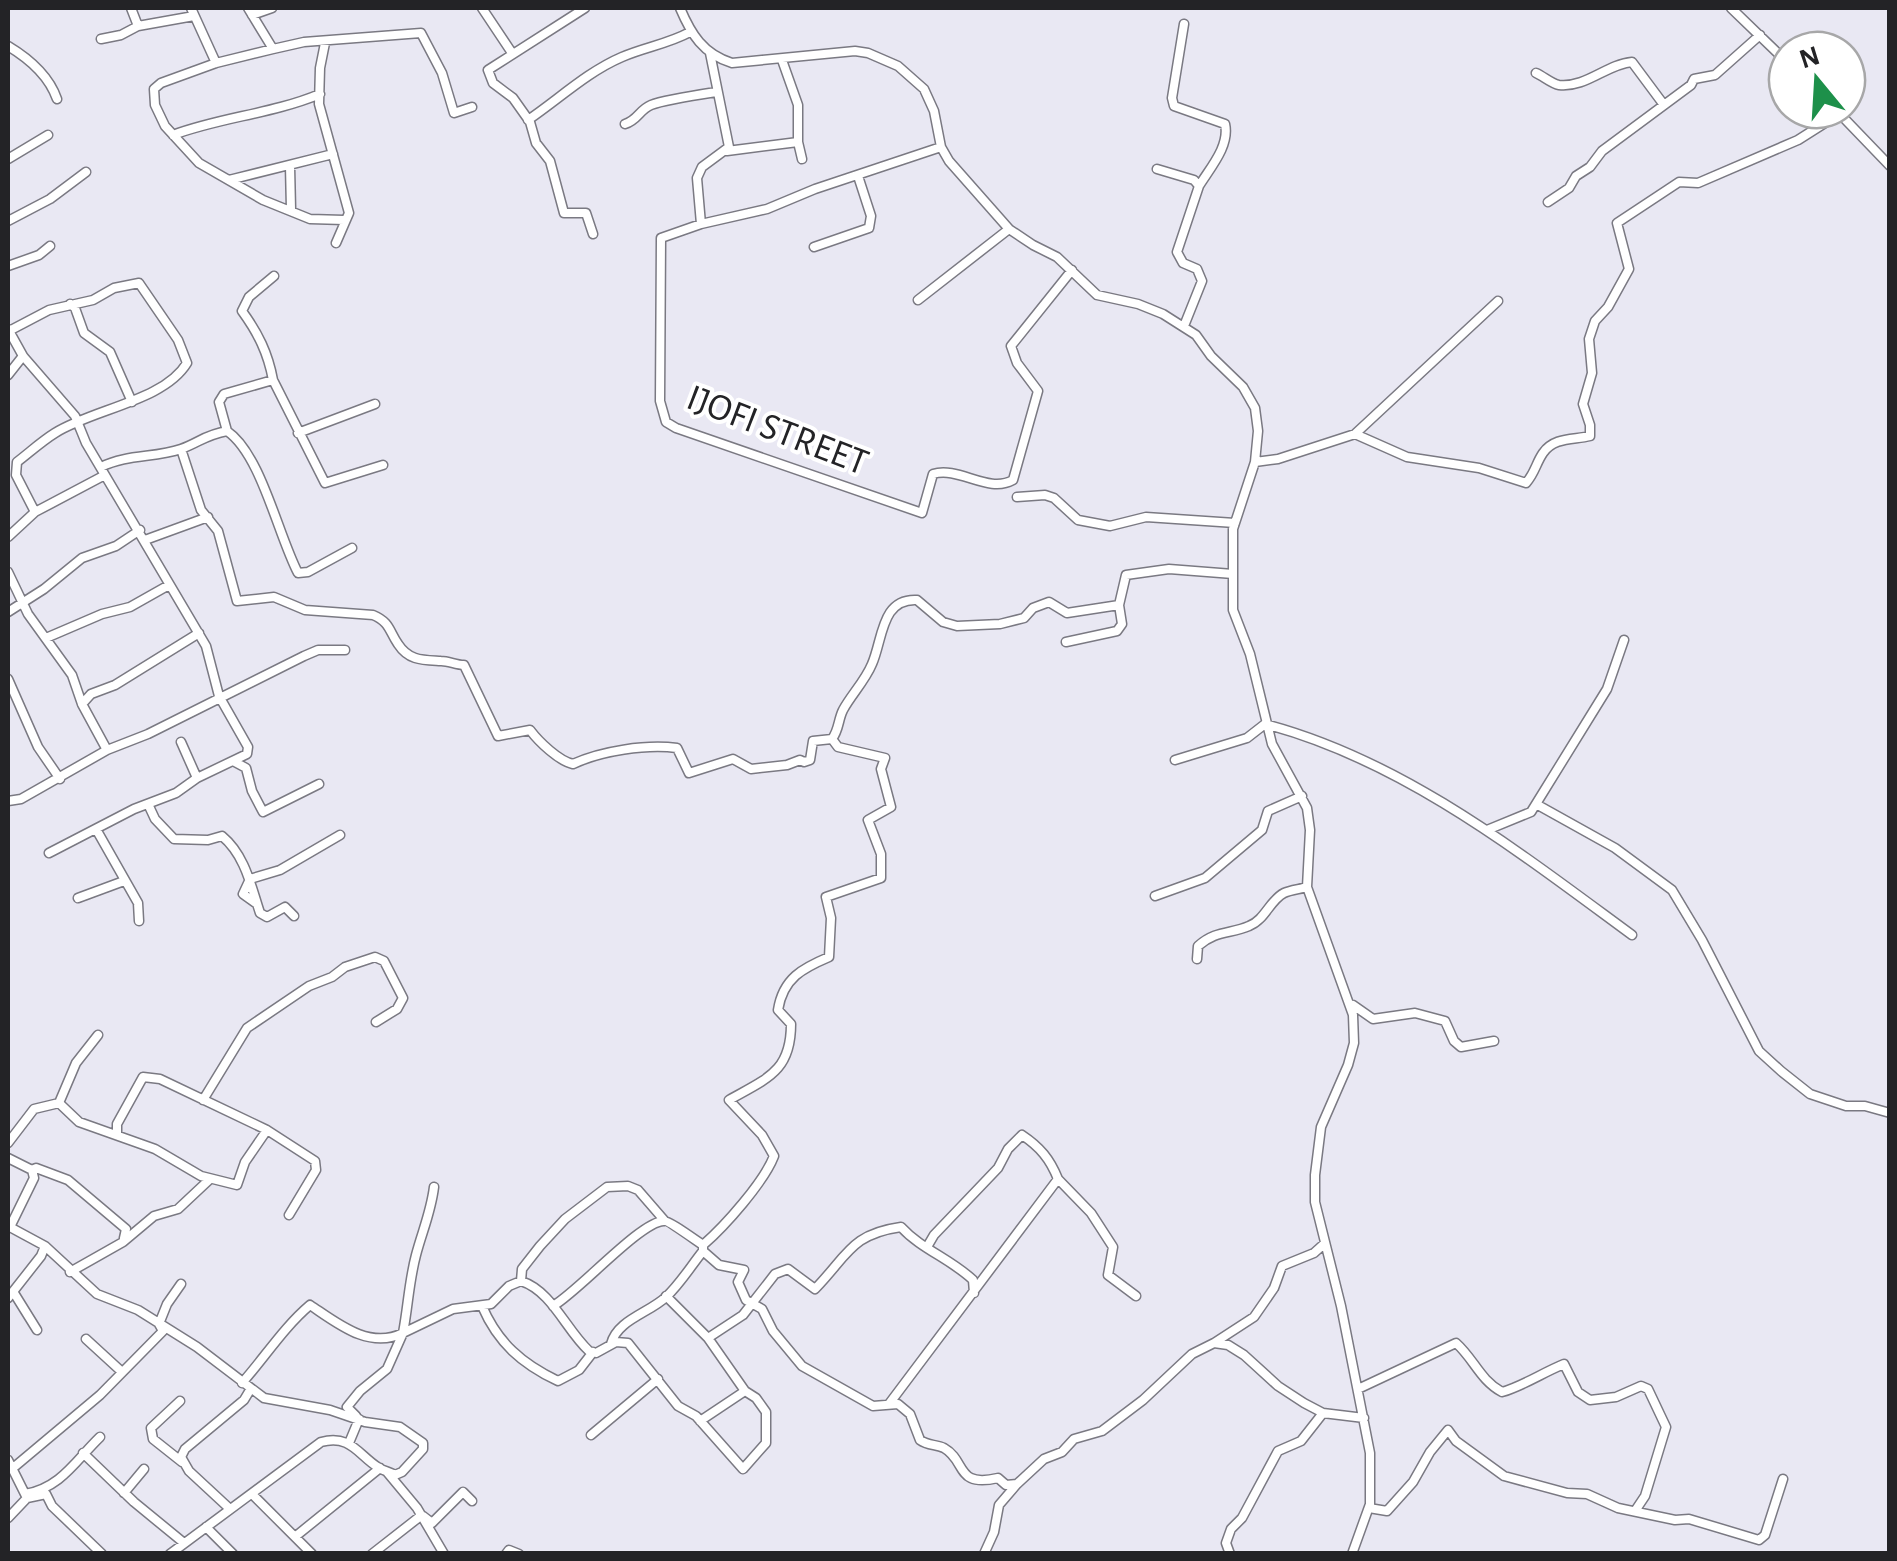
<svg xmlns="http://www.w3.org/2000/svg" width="1897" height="1561" viewBox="0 0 1897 1561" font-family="'Alegreya Sans',sans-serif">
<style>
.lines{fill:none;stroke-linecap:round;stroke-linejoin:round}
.minor-casing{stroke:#7a7982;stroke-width:11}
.minor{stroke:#fff;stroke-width:8}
.labels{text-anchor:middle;stroke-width:8;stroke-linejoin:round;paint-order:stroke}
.street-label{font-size:38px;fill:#232326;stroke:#fff}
</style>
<rect width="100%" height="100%" fill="#e9e8f3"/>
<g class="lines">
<!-- minor casing -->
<g class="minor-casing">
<path id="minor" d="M131,8l7,18
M191,8l25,55
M248,8l25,41
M482,8l30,45
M585,8l-97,62 5,13 20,15 17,24 6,21 14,18 14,52h22l7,21
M680,8c11,26 23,46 52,55l123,-12 13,2 30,13 26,23 10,22 7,36 8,14 60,68 24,16 24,12 40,38 41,9 25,10 33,21 15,21 32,31 12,21 3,23 -3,31 -22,67v81l17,44 22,90 35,64 3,22 -3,57 46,128 1,28 -6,22 -27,62 -6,48v27l26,104 29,147v51l-18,50
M1731,8l56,54
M252,15l20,-7
M1184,24l-12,74 2,8 51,18c5,22 -15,44 -26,62
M101,39l20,-4 17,-9 56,-10
M325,43l-5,25 -1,36 30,109 -13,30
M8,46c20,12 41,30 49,53
M782,60l16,45v37l4,17
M1536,73c7,3 16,11 23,12 27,3 48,-21 73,-23l32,43
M1839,113l51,53
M528,120c31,-21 59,-48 94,-63 23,-10 46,-13 68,-25
M625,124c13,-4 14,-14 26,-19 10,-4 52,-11 65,-13
M173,135c48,-18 99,-21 147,-41
M941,147l-126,42 -48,20 -66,15 -40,14 -1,163 6,21 10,6 246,85 11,-39c26,-8 55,20 80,6l25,-89 -21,-28 -6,-17 61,-76
M727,151l71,-9
M8,159l40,-24
M290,166l1,43
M1157,169l37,11 5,6 -22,66 6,11 14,6 5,12 -18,45
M229,180l104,-26
M1548,202l21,-14 7,-12 14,-9 12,-16 89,-66 3,-6 21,-4 45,-40
M344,220l-34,-1 -47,-19 -64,-37 -34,-37 -10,-21 -1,-16 7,-6 55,-20 57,-14 31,-7 117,-9 21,40 12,40 18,-6
M8,221l42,-22 36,-27
M701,224l-4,-46 5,-11 27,-20 -19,-94
M814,247l55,-19 2,-12 -13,-40
M8,266l31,-11 11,-9
M918,300l91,-71
M70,304l5,4 9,25 26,19 22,50
M8,329l15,27 52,60 11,27 120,203 13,50 29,51 -1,7 -50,24 -21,15 -42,16 -85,44
M9,331l40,-21 44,-10 21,-12 25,-5 39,57 9,23c-23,38 -94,46 -132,70 -13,8 -25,19 -38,29l-1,13 19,37
M8,375l15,-19
M273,380c-5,-27 -15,-47 -31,-69l7,-14 25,-21
M227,431l-8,-29 5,-8 49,-14 52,103 58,-18
M298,433l77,-29
M1355,434l52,23 72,11 47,15c9,-10 10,-20 17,-30 11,-16 30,-13 47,-17v-11l-7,-21 9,-31 -3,-34 6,-18 13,-14 21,-38 -12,-46 62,-41 19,1 100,-43 41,-26
M181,449l20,61 17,21 19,70 37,-4 31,13 68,5c17,7 16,16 25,29 11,17 25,16 43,17 8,0 15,4 23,4l34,71 32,-6c9,12 29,31 43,34 28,-13 73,-20 104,-16l12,25 44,-14 18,10 36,-4 13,-5 4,2 6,-2 3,-19 19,-2 6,8 47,11 -4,11 10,38 -23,13 13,34v24l-55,19 5,21 -2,39c-26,11 -46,21 -51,53l13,14c0,47 -23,54 -62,76l33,35 12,21c-10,26 -49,70 -71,89 -5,-3 -35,-25 -39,-24 -23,0 -85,70 -111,85
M1255,462l23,-3 77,-25 143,-133
M101,467c26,-13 54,-9 80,-18 19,-7 24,-14 46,-18 34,23 51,104 71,142l10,-1 44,-24
M1017,497l28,-2 9,3 24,22 32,6 36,-9 89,6
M8,537l27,-25 70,-37
M145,540l63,-23
M8,572l20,42 44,61 10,29 25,46
M8,612l36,-23 38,-31 34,-12 24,-16
M46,638l56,-24 28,-7 39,-22
M1066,642l51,-11 5,-7 -3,-19
M8,679l30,68 22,32
M82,704l9,-10 24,-9 84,-52
M832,739c7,-9 6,-19 11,-29 8,-15 22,-29 29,-46 11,-25 9,-66 45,-64l26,22 14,4 43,-2 24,-6 9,-10 16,-6 18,11 52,-8 7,-30 43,-6 64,5
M181,742l16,36
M1175,760l72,-22 18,-14c137,36 254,128 367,211
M233,761l13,7 6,23 11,21 56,-28
M8,801l13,-2 86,-49 41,-16 156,-78 14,-6h27
M148,804l7,15 19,20 34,1 14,-4c23,19 29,50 38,77l7,4 18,-10 9,9
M1536,804l79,44 57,42 30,50 57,111 22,20 29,23 36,12h19l25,7
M96,829l42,74 1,18
M1487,830l44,-18 76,-123 17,-49
M250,879l30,-9 60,-35
M250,879l-7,15 14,10
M1155,896l50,-18 57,-48 6,-19 34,-15
M78,898l46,-17
M1197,959l1,-13c18,-16 33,-12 51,-20 16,-6 21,-26 35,-33 6,-3 17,-4 23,-6
M1353,1005l20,14 42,-6 30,8 9,20 7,6 33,-6
M203,1100l44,-72 62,-42 23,-9 13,-10 30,-10 9,4 19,37 -6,11 -21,13
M59,1103l20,19 76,27 46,27 36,9 8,-23 22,-32
M59,1103l17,-40 22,-28
M117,1133v-9l26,-47 17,2 107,51 48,31 1,9 -27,45
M8,1143l26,-34 25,-6
M8,1158l24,12 2,8 -24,49
M32,1170l4,-2 32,12 58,49 -2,9
M8,1226l37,20 52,48 41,16 59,37 67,51 66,12 35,12 35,5 23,16v6l-21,23 -7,3c-5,-3 -11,-4 -16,-7 -21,-13 -28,-34 -58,-26l-151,112
M703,1245v6l16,14 25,5 -6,12 8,18 16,9 11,22 29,35 71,40 25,-2 12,10 10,26c8,6 16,4 24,8 23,13 11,40 54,30l8,7 11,-1 27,-25 18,-7 12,-13 28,-8 41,-31 49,-46 22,-11 14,2 16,10 34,31 26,17 19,10 41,5
M927,1247l7,-12 64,-67 10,-19 14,-14c18,12 28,24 36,44
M70,1272l53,-30 31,-26 24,-7 32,-30
M521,1281l1,-12 18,-23 25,-27 42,-32 21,-1 10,4 26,30
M14,1293l23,37
M666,1296l42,42 35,-23 32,-41 13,-5 27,20c33,-34 36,-55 86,-62 20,22 50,32 72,53l1,13
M8,1298l33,-42 4,-10
M482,1306c16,37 40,58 76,75l21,-11 14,-18
M86,1339l36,33
M1214,1343l40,-26 20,-29 8,-22 32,-13 10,-9
M611,1344c6,-24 38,-31 55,-47 14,-13 25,-31 37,-46
M242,1383c23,-26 42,-56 68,-78 27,18 59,45 93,28 5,-26 6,-52 13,-78 6,-23 15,-43 18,-68
M1358,1389l98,-46c18,16 24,37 46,49 21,-6 40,-19 62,-28l14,28 12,8 26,-3 25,-11 7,3 18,38 -21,69 -10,15
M180,1401l-29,27 2,11 29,23
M889,1404l169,-225 33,34 22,34 -5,28 28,21
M356,1416l-9,-9 13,-16 27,-22 16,-36 50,-24 38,-5 18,-18 12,-5c31,10 45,49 68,70l7,2 20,-11 12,1 50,63 18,10 47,53 23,-26v-31l-10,-14 -11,-7 -37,-53
M700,1421l45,-30
M591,1435l67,-56
M349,1443l10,-24
M83,1453l51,49 50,41
M8,1460l17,34
M13,1468l87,-73 63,-64 -4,-7 8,-20 14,-20
M387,1472l30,36 27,46
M124,1493l20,-24
M252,1494l60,60
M27,1498l19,-4 6,12 50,48
M1369,1508l18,3 26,-29 17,-30 18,-22 8,11 48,35 63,17 20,1 31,14 57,12 14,-1 70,21 6,-5 18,-56
M230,1509l-41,-38 -8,-14 4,-8 59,-49 6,-10
M8,1518l19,-20 -2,-4c36,-6 51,-34 75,-57
M206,1527l27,27
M296,1536l84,-68
M372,1554l46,-36 5,-2 9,7 31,-31 9,9
M506,1554l3,-4 10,4
M984,1554l10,-22 5,-27 18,-21
M1230,1554l-4,-11 5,-14 11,-11 36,-67 23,-10 22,-28"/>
</g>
<!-- minor -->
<use href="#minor" class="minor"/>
</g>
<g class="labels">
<!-- street labels -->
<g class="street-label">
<text transform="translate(778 429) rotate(21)" y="13">IJOFI STREET</text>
</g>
</g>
<!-- border -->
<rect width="1897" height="1561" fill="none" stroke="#232326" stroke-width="20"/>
<!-- north arrow -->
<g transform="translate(1817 80) rotate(342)"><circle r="48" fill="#ffffff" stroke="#a7a7a8" stroke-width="2.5"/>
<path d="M0-8L18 38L0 25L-18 38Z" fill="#1d904a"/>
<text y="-15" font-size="28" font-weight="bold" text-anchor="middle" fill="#232326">N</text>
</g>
</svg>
